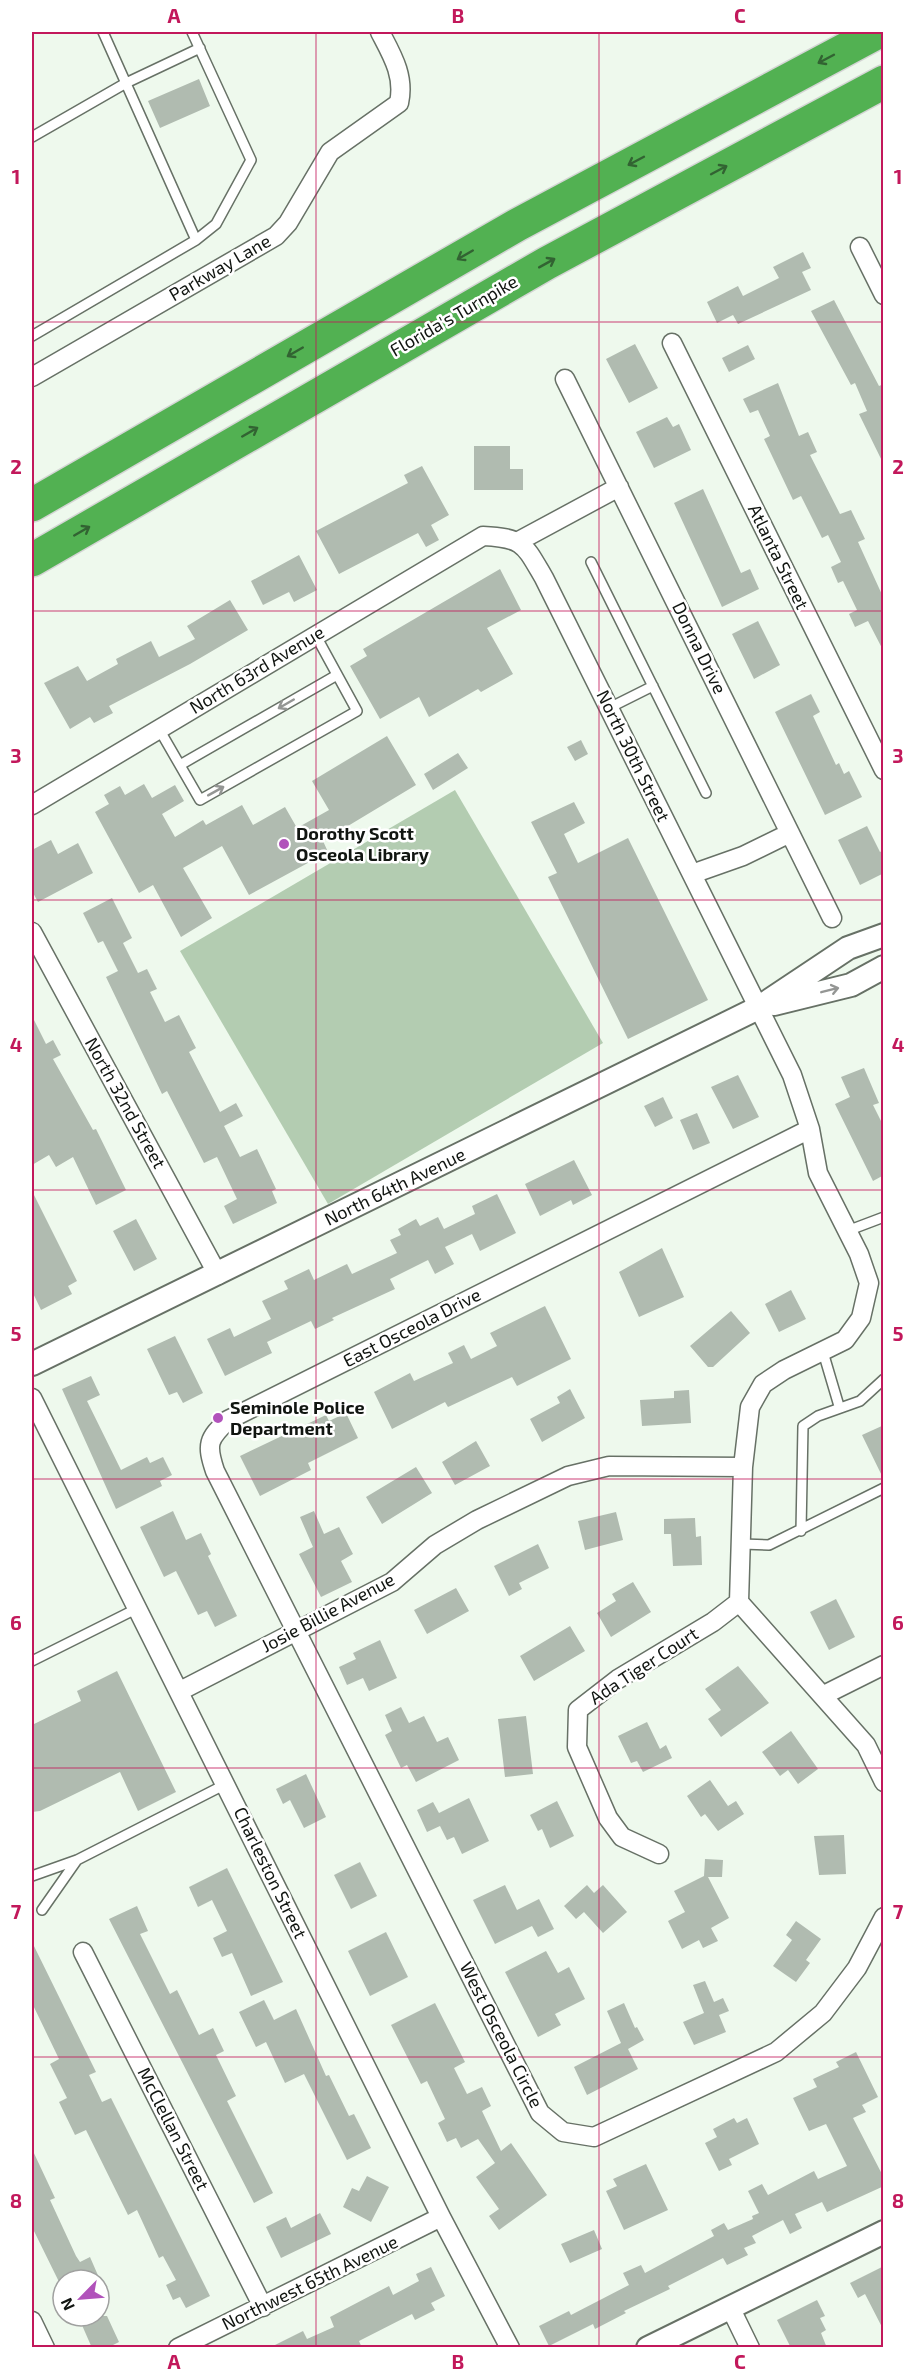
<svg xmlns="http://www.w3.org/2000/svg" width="915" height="2379" viewBox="0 0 915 2379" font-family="'Exo 2',sans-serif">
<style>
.green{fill:#b3ccb1}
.building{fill:#b0bbb0}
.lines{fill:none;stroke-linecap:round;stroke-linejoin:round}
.service-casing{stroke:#677166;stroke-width:12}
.minor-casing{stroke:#677166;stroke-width:21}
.tertiary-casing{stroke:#677166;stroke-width:26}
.motorway-casing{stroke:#d4d5d4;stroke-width:36}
.service{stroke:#fff;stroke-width:9}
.minor{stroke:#fff;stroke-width:18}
.tertiary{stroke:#fff;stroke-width:22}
.motorway{stroke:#52b152;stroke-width:33}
.oneway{stroke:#326332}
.oneway2{stroke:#949694}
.grid{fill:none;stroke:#c2185b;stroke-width:1.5;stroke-opacity:0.55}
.poi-dot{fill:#b152bb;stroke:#fff;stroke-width:2}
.labels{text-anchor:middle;stroke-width:5;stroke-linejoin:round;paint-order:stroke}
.street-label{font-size:18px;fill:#111511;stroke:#fff}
.poi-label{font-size:18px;font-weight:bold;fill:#111511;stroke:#fff;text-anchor:start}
.neatline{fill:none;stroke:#c2185b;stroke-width:2}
.grid-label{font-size:20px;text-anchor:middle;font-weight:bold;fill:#c2185b}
</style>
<rect width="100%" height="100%" fill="#eef9ed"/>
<!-- green -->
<path class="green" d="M455,790l148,253 -275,161 -148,-253z"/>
<!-- building -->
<path class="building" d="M199,79l11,27 -50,22 -12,-27z
M803,252l8,16 -9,4 9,18 -73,34 -5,-9 -16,8 -10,-21 31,-16 5,10 36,-18 -6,-11z
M834,300l45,86 5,-2v81l-25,-51 8,-3 -12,-28 -4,2 -40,-74z
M635,344l23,44 -29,15 -23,-44z
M748,345l7,14 -26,13 -7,-14z
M778,383l21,53 9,-4 9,20 -7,3 30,59 11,-4 14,29 -7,3 26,57v53l-16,-31 -13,6 -6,-13 8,-4 -14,-29 -5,2 -7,-16 10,-5 -13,-27 -6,3 -21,-42 -8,4 -29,-61 6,-3 -12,-26 -8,3 -7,-14z
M667,417l6,10 6,-3 12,26 -37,18 -18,-36z
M474,446h36v23h13v21h-49z
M422,466l27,49 -18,10 8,15 -13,7 -8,-14 -79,41 -23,-43 92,-48 -4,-8z
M703,489l38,84 9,-4 9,20 -37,18 -48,-104z
M299,555l18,35 -23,12 -5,-10 -26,13 -12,-24z
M500,569l21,41 -34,18 26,46 -32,18 -3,-3 -49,28 -10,-20 -39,22 -30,-53 17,-10 -4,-7z
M230,600l18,30 -58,34 -81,42 4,7 -19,10 -4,-6 -20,12 -26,-46 34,-17 9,15 31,-17 -2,-5 35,-18 8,16 36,-18 -8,-13z
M758,621l22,44 -26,14 -22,-45z
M811,694l9,18 -7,4 23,49 3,-2 5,11 5,-3 13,26 -37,18 -50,-103z
M387,736l29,49 -93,56 5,11 -79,43 -27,-49 -39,22 29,50 -31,19 -28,-52 -14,8 -44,-81 14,-8 -5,-9 16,-9 5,9 19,-11 8,14 23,-13 9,16 -22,13 13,23 28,-17 3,5 36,-20 11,20 32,-18 12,21 32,-18 -17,-29z
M581,740l7,14 -13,7 -8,-14z
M458,753l10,15 -35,22 -9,-16z
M574,802l11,21 -21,11 14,29 50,-25 80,162 -80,39 -80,-162 9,-4 -26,-51z
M867,826l13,26 4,-2v23l-24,12 -22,-45z
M51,840l7,14 20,-11 15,30 -55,29 -6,-11v-41z
M112,898l20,40 -9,5 15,30 9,-4 10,20 -7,3 15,30 14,-7 17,33 -7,4 31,60 16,-9 7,13 -19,10 16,31 17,-8 19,40 -4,2 5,12 -44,21 -9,-18 13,-7 -20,-42 -13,6 -37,-72 -5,3 -56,-117 12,-6 -15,-30 -5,2 -15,-30z
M32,1016l14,28 7,-4 8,15 -8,4 40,71 3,-1 30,61 -30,15 -23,-48 -17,10 -7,-12 -17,10z
M864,1068l15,35 -6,2 11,22v48l-11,6 -38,-77 15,-7 -9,-20z
M738,1075l21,42 -26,12 -22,-42z
M663,1097l10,21 -18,9 -11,-21z
M697,1113l13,30 -17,7 -13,-30z
M574,1160l18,35 -19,10 -2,-5 -31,16 -15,-32z
M32,1191l45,90 -9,5 4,8 -31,16 -9,-19z
M497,1194l19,39 -36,18 -8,-17 -27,13 9,17 -19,10 -7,-14 -38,19 5,10 -63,29 2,2 -19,9 -4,-8 -44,21 5,11 -47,23 -18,-37 23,-11 4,9 37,-18 -9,-18 26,-12 -4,-8 25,-12 5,11 33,-16 5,10 45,-21 -7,-13 11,-5 -3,-6 18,-10 4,7 18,-9 6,12 31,-15 -3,-8z
M136,1219l21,40 -23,12 -21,-40z
M662,1248l22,49 -45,20 -20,-45z
M791,1290l15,29 -27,13 -14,-28z
M545,1306l26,53 -54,27 -5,-9 -64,30 -3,-5 -53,27 -18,-37 36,-19 4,8 39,-18 -5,-10 16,-8 7,14 26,-13 -7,-13z
M731,1311l19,22 -37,34h-5l-18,-21z
M175,1336l28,57 -20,10 -6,-11 -8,3 -22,-46z
M91,1376l9,19 -13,6 34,69 26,-13 3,6 13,-6 9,18 -12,6 2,5 -46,23 -54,-120z
M570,1389l15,29 -43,24 -12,-23 30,-16 -3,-6z
M689,1390l2,33 -49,3 -2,-26 34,-2v-7z
M346,1413l12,25 -50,25 3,7 -51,26 -20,-40 86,-41 3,6z
M884,1425v55l-22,-45z
M476,1441l14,25 -35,19 -13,-23z
M416,1467l16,26 -50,31 -16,-27z
M173,1511l13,29 15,-7 10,21 -3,2 29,60 -22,11 -8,-16 -9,4 -22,-44 -12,6 -24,-50z
M314,1511l10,23 15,-7 14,27 -12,7 11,21 -31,15 -22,-43 14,-7 -13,-30z
M616,1512l7,28 -38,10 -7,-29z
M695,1518l1,19 5,-1 1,29 -29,1 -2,-32h-7v-15z
M538,1544l11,24 -30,15 3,6 -13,7 -15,-30z
M633,1582l18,30 -40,25 -14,-24 19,-12 -4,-7z
M456,1588l13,23 -42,23 -13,-24z
M836,1599l19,38 -26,13 -19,-38z
M570,1626l15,25 -51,30 -14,-25z
M380,1640l17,38 -28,13 -6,-13 -16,7 -8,-18 17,-8 -3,-6z
M738,1666l31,37 -48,34 -13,-18 13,-9 -16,-21z
M117,1671l59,121 -38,19 -18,-39 -80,39 -8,1v-87l49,-24 -4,-10z
M401,1707l8,16 15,-7 13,26 11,-5 11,23 -43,22 -9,-17 -6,3 -16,-33 7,-4 -7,-16z
M526,1716l7,58 -28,3 -7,-58z
M647,1722l13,27 6,-4 6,13 -29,14 -6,-11 -6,2 -13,-27z
M791,1731l27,38 -20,15 -10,-14 -8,6 -18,-24z
M306,1774l20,43 -22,11 -14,-28 -7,4 -7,-15z
M710,1780l18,26 8,-5 8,13 -26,17 -13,-17 -4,3 -14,-21z
M469,1798l20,43 -27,13 -8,-17 -7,3 -7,-14 -13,6 -10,-22 16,-8 6,11z
M557,1801l17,35 -24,12 -8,-19 -4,2 -8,-16z
M844,1835l2,39 -27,1 -5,-39z
M705,1859l18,1 -1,17h-14l21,41 -18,10 7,13 -15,7 -4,-8 -17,9 -14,-28 17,-9 -11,-21 30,-15z
M360,1862l17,34 -26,13 -17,-34z
M227,1868l56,114 -32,14 -19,-43 -10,4 -9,-19 14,-7 -15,-31 -14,7 -9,-20z
M505,1885l12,25 22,-11 15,30 -16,8 -6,-11 -37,18 -22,-44z
M587,1885l7,8 9,-8 24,27 -24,21 -19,-21 -8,7 -12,-13z
M137,1906l11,25 -8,3 30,60 7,-4 22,45 14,-7 11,23 -8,4 20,41 -9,5 46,92 -19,10 -145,-284z
M796,1921l25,18 -15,21 4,3 -14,19 -23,-16 19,-26 -6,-5z
M386,1932l22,45 -38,19 -22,-45z
M32,1942l64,130 -7,3 13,27 9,-4 99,198 -24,12 -6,-11 -7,3 -7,-15 10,-5 -13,-24 -4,2 -22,-48 -9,5 -42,-85 -11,5 -16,-33 8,-4 -17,-34 9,-5 -27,-56z
M546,1951l12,22 11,-6 16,32 -30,15 6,11 -23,12 -33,-65z
M705,1981l9,21 9,-4 6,13 -10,4 7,17 -32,13 -11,-23 21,-9 -11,-28z
M264,2000l10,20 22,-11 30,67 3,-1 20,41 5,-2 17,34 -24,12 -43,-86 -19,9 -19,-41 -10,5 -17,-35z
M435,2003l30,59 -11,6 13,26 15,-7 9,19 -9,5 19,40 10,-8 36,52 -48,35 -10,-14 10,-7 -23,-32 19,-14 -17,-24 -17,9 -5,-10 -9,4 -9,-19 7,-4 -18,-38 -6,3 -30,-59z
M624,2003l11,25 2,-1 7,13 -16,9 10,20 -51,26 -13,-28 47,-24 -14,-32z
M856,2052l22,45 -16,8 4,7 -13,6 31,60v8l-57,26 -5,-10 -27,12 7,14 -12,6 -7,-14 -31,16 4,7 -12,5 4,7 -21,10 -4,-7 -55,28 2,3 -46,22 2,2 -31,16 -2,-5 -44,22 -10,-20 30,-15 2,4 58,-30 -6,-12 18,-8 4,8 69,-37 -3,-6 13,-7 4,7 25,-11 -1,-3 7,-3 -11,-22 14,-7 6,11 46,-24 4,8 29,-13 -21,-42 -17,7 -16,-33 24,-11 -4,-8 26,-12 -3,-5z
M734,2118l3,5 10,-5 12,26 -30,15 3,6 -13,6 -14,-28 12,-6 -4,-8z
M32,2149l23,49 -5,2 26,56 4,6 10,-5 10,23h-37v10l-31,-63z
M646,2164l22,46 -44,20 -18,-39 11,-5 -4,-7z
M367,2176l22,11 -18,35 -28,-15 9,-19 7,3z
M320,2213l11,21 -50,24 -15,-31 20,-10 5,11z
M594,2230l8,19 -32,14 -9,-19z
M884,2266v65l-19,-37 -7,4 -8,-15z
M431,2267l14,29 -14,7 4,7 -20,10 -3,-6 -53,27 3,7h-93l34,-17 4,8 27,-12 -4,-10 59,-31 4,9 26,-14 -3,-7z
M817,2300l8,16 -5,2 6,12 -5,3 6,15h-36l-14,-28z
M78,2316h29l12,26 -12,6h-15z"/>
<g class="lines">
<!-- service casing -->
<g class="service-casing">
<path id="service" d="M103,32l93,208
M32,137l94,-54 74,-35
M32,336l164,-96 20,-16 35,-64 -59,-128
M591,562l115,231
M609,708l44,-22
M159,729l41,71 157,-89 -41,-75
M180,765l157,-90
M847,1231l37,-14
M823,1352l16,54
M801,1531l2,-105 15,-10 42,-15 24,-22
M742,1544l27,1 115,-57
M32,1661l104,-52
M32,1876l45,-16 149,-76
M42,1910l35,-50"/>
</g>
<!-- minor casing -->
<g class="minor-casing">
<path id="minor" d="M860,247l24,48
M672,343l212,427
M32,377l244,-141 12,-13 42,-71 69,-49c6,-27 -7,-48 -19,-71
M565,379l267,539
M517,542l102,-55
M32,805l451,-269c41,2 41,8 61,42l248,497 18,54 8,44 41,81 10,29 -8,35 -16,22 -61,30 -21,14 -13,23 -7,60 -4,135 127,143 18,37
M692,874l51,-18 47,-23
M32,932l186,343
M810,1129l-582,291c-20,19 -22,24 -13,51l325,642 23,19 31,5 182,-85 47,-39 34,-45 27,-51
M32,1398l409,819 69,131
M180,1691l212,-109 43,-37 42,-25 91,-44 41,-10 134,1
M824,1695l60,-30
M659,1854l-37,-17 -14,-19 -31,-71 1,-37 40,-31 95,-57 26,-20
M83,1952l180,355
M730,2307l20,41
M32,2321l13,27
M178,2348l263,-131"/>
</g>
<!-- tertiary casing -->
<g class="tertiary-casing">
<path id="tertiary" d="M774,1004l77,-19 33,-18
M32,1364l726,-356 90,-60 36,-13
M648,2348l236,-116"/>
</g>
<!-- motorway casing -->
<g class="motorway-casing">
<path id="motorway" d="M32,505l485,-280 361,-193
M32,560l515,-297 337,-181"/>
</g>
<!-- service -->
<use href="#service" class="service"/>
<!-- minor -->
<use href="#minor" class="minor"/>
<!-- tertiary -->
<use href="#tertiary" class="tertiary"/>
<!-- motorway -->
<use href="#motorway" class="motorway"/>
</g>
<!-- one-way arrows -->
<defs><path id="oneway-shaft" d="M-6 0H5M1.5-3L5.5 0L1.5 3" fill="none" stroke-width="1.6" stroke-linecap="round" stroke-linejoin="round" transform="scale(1.5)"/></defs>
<g class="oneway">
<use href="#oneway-shaft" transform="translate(826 59) rotate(152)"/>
<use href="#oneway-shaft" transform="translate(636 161) rotate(152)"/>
<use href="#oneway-shaft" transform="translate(719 170) rotate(-28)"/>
<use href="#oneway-shaft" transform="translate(465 255) rotate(150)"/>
<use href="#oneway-shaft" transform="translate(547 263) rotate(-29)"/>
<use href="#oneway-shaft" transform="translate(295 352) rotate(150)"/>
<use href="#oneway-shaft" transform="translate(250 432) rotate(-30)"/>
<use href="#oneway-shaft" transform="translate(82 531) rotate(-30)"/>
</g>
<g class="oneway2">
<use href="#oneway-shaft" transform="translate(286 704) rotate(150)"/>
<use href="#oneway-shaft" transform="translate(216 791) rotate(-29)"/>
<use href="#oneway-shaft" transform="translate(830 990) rotate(-14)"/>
</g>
<!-- grid -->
<path class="grid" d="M316,32v2316M599,32v2316M32,322h852M32,611h852M32,900h852M32,1190h852M32,1479h852M32,1768h852M32,2057h852"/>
<!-- markers -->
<g class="poi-dot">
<circle cx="284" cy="844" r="6"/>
<circle cx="218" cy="1418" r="6"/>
</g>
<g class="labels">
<!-- street labels -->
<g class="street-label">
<text transform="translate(220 268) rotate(-30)" y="6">Parkway Lane</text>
<text transform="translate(454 316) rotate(-30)" y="6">Florida's Turnpike</text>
<text transform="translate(778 557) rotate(64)" y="6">Atlanta Street</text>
<text transform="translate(699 648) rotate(64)" y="6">Donna Drive</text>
<text transform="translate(257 670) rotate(-31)" y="6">North 63rd Avenue</text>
<text transform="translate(633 756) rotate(64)" y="6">North 30th Street</text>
<text transform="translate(125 1103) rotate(61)" y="6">North 32nd Street</text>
<text transform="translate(395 1187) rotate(-26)" y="6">North 64th Avenue</text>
<text transform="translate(412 1328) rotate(-27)" y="6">East Osceola Drive</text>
<text transform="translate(328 1613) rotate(-28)" y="6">Josie Billie Avenue</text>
<text transform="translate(644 1666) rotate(-33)" y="6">Ada Tiger Court</text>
<text transform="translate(270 1873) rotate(64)" y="6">Charleston Street</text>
<text transform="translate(501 2035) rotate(63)" y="6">West Osceola Circle</text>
<text transform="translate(173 2129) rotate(63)" y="6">McClellan Street</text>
<text transform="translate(310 2283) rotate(-26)" y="6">Northwest 65th Avenue</text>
</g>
<!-- poi labels -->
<g class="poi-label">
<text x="296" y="840">Dorothy Scott<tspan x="296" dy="21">Osceola Library</tspan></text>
<text x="230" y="1414">Seminole Police<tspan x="230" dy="21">Department</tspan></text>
</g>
</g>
<!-- border -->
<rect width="915" height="2379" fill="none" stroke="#ffffff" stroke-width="66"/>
<!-- north arrow -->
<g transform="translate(81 2298) rotate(245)"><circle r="28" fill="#ffffff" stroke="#a0a1a0" stroke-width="1.5"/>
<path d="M0-4.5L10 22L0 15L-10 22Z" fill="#b152bb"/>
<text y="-9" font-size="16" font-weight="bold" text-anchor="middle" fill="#111511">N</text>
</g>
<rect x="33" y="33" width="849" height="2313" class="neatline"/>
<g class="grid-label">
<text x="174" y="23">A</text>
<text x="458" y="23">B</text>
<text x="740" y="23">C</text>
<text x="16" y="184">1</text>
<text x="898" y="184">1</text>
<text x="16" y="474">2</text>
<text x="898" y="474">2</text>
<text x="16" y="763">3</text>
<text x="898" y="763">3</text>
<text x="16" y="1052">4</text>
<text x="898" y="1052">4</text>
<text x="16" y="1341">5</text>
<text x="898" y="1341">5</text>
<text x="16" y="1630">6</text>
<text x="898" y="1630">6</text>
<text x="16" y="1919">7</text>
<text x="898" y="1919">7</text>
<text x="16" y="2208">8</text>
<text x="898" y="2208">8</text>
<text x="174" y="2369">A</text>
<text x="458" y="2369">B</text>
<text x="740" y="2369">C</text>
</g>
</svg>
